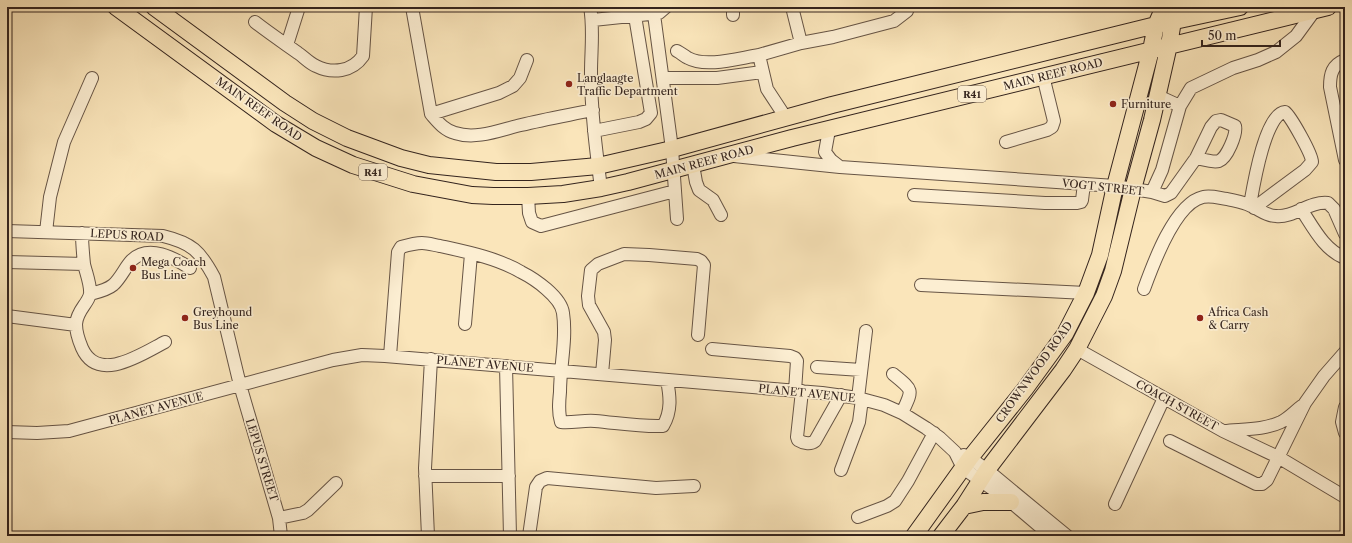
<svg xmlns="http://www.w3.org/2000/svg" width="1352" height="543" viewBox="0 0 1352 543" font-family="'Libre Caslon Text',serif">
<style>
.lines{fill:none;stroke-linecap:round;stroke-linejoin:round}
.minor-casing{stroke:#665445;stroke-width:14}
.major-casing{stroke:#34241e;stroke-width:18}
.minor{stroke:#fceed2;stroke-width:12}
.major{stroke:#fae5ba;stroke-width:16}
.poi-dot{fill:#8f2418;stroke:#fceed2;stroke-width:1.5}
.labels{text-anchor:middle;stroke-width:3.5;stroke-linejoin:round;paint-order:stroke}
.shield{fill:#fceed2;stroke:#706154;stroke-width:1}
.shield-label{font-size:10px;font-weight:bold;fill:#34241e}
.street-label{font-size:11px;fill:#34241e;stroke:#fceed2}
.poi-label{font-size:11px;fill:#34241e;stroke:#fceed2;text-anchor:start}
</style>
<rect width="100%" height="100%" fill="#fae5ba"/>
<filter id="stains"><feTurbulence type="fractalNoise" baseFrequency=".005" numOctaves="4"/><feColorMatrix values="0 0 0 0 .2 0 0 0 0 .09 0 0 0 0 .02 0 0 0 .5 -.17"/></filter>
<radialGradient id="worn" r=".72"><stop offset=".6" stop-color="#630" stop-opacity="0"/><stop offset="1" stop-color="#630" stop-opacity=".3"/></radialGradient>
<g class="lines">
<!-- minor casing -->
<g class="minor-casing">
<path id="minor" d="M412,7l19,107c7,8 13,16 24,19 21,7 45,-3 66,-8 24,-6 48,-10 72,-15
M590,7c4,21 1,43 1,65 0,39 5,78 10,116
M653,7l19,142 5,70
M733,7v8
M792,7l9,36
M593,20l66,-7 7,-6
M255,22c14,11 29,21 43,31 6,4 11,10 18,13 16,8 36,6 47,-10l3,-49
M287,45l12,-38
M677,51c4,2 7,5 11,7 18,10 51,0 71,-3
M1345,60c-13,5 -15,14 -15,27l15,73
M663,78h54l45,-6
M1158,96l22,10
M431,114l68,-21 14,-7 7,-8 7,-18
M786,118l-19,-29 -8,-34 42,-12 32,-6 61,-16 13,-10 1,-4
M829,130l-4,22 6,8 9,7
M594,131l45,-9 7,-3 5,-6 -16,-97
M1006,142l41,-12 5,-3 2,-6 -11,-45
M734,156l106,11 275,19 37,6 10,-22 18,-64 11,-18 42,-20 25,-8 18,-8 20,-16 19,-26
M693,165l3,17 3,8 14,10 8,15
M1152,192l13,4 6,-3 25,-35 15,-31 5,-6 5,-1 14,6c2,8 -8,32 -16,35 -7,2 -16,-2 -23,-3
M914,195l131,8h32l4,-1 1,-2 2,-16
M528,196l1,17 3,9 9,4 134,-35
M1250,205c3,-17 15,-92 35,-93 6,5 27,42 27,50l-7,8 -51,38
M1301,209c12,18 23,41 44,49
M7,231l156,5c29,7 37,15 51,41l26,108 39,133 2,18
M46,232l4,-35 14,-55 28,-64
M82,233c0,11 1,21 2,31 2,9 7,21 6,30 -2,10 -13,16 -14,30 0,9 3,17 6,24 16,36 60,6 83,-6
M7,262l77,2
M921,285l165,8
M1144,289c9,-25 31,-86 59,-92 8,-2 16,1 24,2 8,2 17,3 24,7 8,3 15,10 25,10 18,2 33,-15 52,-13l6,6 11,25
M90,294c8,-2 17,-4 23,-9 8,-7 12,-18 19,-25 17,-16 42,-2 58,8
M7,316l69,9
M465,324l6,-70
M712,349l78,7 5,2 2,3 -2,30
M1077,349l146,82 55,26 67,40
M390,356l8,-104 3,-5c7,-2 14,-4 21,-4 6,0 12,2 18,3 27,6 57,12 81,26 14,7 40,25 42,41 4,26 -3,53 -3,79 -1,10 -2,20 1,30 12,1 23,-2 34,-1 23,2 46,6 68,5 9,-15 7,-30 4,-46
M506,366l4,170
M817,367l44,3
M602,374l3,-34 -1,-8 -15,-27 -1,-9 3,-26 7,-6 26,-10 25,1 48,4 4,2 3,4 -6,70
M893,374c21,17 20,15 9,39
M802,391l-5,46 1,3c5,3 12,5 17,1l26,-46
M858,398l8,-67
M1345,407l-3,15 3,11
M1224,431c19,-2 40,-1 57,-9 8,-4 14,-11 21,-16
M7,432l30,1 32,-2 264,-71 29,-5 23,1 437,37 36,5 26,7 18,8 24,15 14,10 15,14 8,16 48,34 40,34
M1170,441l86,43h6l5,-4 38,-77 19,-27 21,-24
M964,455l6,3 17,12 80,66
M841,470l18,-48 3,-23
M425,476h84
M1115,504l49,-106
M858,517l29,-11 8,-5 13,-20 26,-48
M279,518l24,-5 5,-3 28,-27
M428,536l-3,-68 6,-109
M529,536l7,-49 4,-6 7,-3 109,10 38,-2"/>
</g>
<!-- major casing -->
<g class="major-casing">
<path id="major" d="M116,7l160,117 40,24 37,17 60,19 59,11 21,1h35l35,-2 38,-6 27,-6 164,-44 536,-131
M154,7l131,96 28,18 34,17 54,20 28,7 67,7h35l67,-6 74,-17 160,-44 324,-80 84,-18
M964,506l19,-4h28
M914,536l56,-78 55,-69 40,-55 21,-41 14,-38 15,-69 36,-136 5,-25 8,-18
M941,536l23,-30 23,-36 76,-100 14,-21 27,-53 9,-25 20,-82 19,-69 17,-75 4,-24v-10"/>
</g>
<!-- minor -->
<use href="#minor" class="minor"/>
<!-- major -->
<use href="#major" class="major"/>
</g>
<!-- markers -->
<g class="poi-dot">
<circle cx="569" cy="84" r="4"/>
<circle cx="1113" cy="104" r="4"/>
<circle cx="133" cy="268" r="4"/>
<circle cx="185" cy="318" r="4"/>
<circle cx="1200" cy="318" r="4"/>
</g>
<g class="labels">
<!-- shield labels -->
<g class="shield">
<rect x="958" y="86" width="28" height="16" rx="3"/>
<rect x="359" y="164" width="28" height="16" rx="3"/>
</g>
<g class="shield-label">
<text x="972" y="98">R41</text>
<text x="373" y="176">R41</text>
</g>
<!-- street labels -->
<g class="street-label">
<text transform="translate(1053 74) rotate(-14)" y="4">MAIN REEF ROAD</text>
<text transform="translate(259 109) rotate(35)" y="4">MAIN REEF ROAD</text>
<text transform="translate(704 162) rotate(-15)" y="4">MAIN REEF ROAD</text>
<text transform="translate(1103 187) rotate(6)" y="4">VOGT STREET</text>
<text transform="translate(127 235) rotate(3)" y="4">LEPUS ROAD</text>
<text transform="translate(485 364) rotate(5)" y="4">PLANET AVENUE</text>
<text transform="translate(1034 372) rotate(-54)" y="4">CROWNWOOD ROAD</text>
<text transform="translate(807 393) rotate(6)" y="4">PLANET AVENUE</text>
<text transform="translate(1177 405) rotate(29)" y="4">COACH STREET</text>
<text transform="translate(156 408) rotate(-15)" y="4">PLANET AVENUE</text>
<text transform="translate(262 460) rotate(73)" y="4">LEPUS STREET</text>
</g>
<!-- poi labels -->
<g class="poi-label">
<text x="577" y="82">Langlaagte<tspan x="577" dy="13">Traffic Department</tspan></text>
<text x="1121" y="108">Furniture</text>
<text x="141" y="266">Mega Coach<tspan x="141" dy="13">Bus Line</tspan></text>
<text x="193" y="316">Greyhound<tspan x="193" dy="13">Bus Line</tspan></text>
<text x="1208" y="316">Africa Cash<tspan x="1208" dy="13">&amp; Carry</tspan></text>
</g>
</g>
<!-- margin -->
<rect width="1352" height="543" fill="none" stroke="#fae5ba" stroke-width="24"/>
<rect x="8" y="8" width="1336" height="527" fill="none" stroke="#34241e" stroke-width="2"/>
<rect x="12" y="12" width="1328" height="519" fill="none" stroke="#34241e"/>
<!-- scale -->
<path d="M1202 40v6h78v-6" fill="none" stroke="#34241e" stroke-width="2"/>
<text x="1208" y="40" font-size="12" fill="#34241e" stroke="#fceed2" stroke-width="3" paint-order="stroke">50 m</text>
<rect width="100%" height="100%" filter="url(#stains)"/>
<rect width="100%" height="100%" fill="url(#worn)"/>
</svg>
